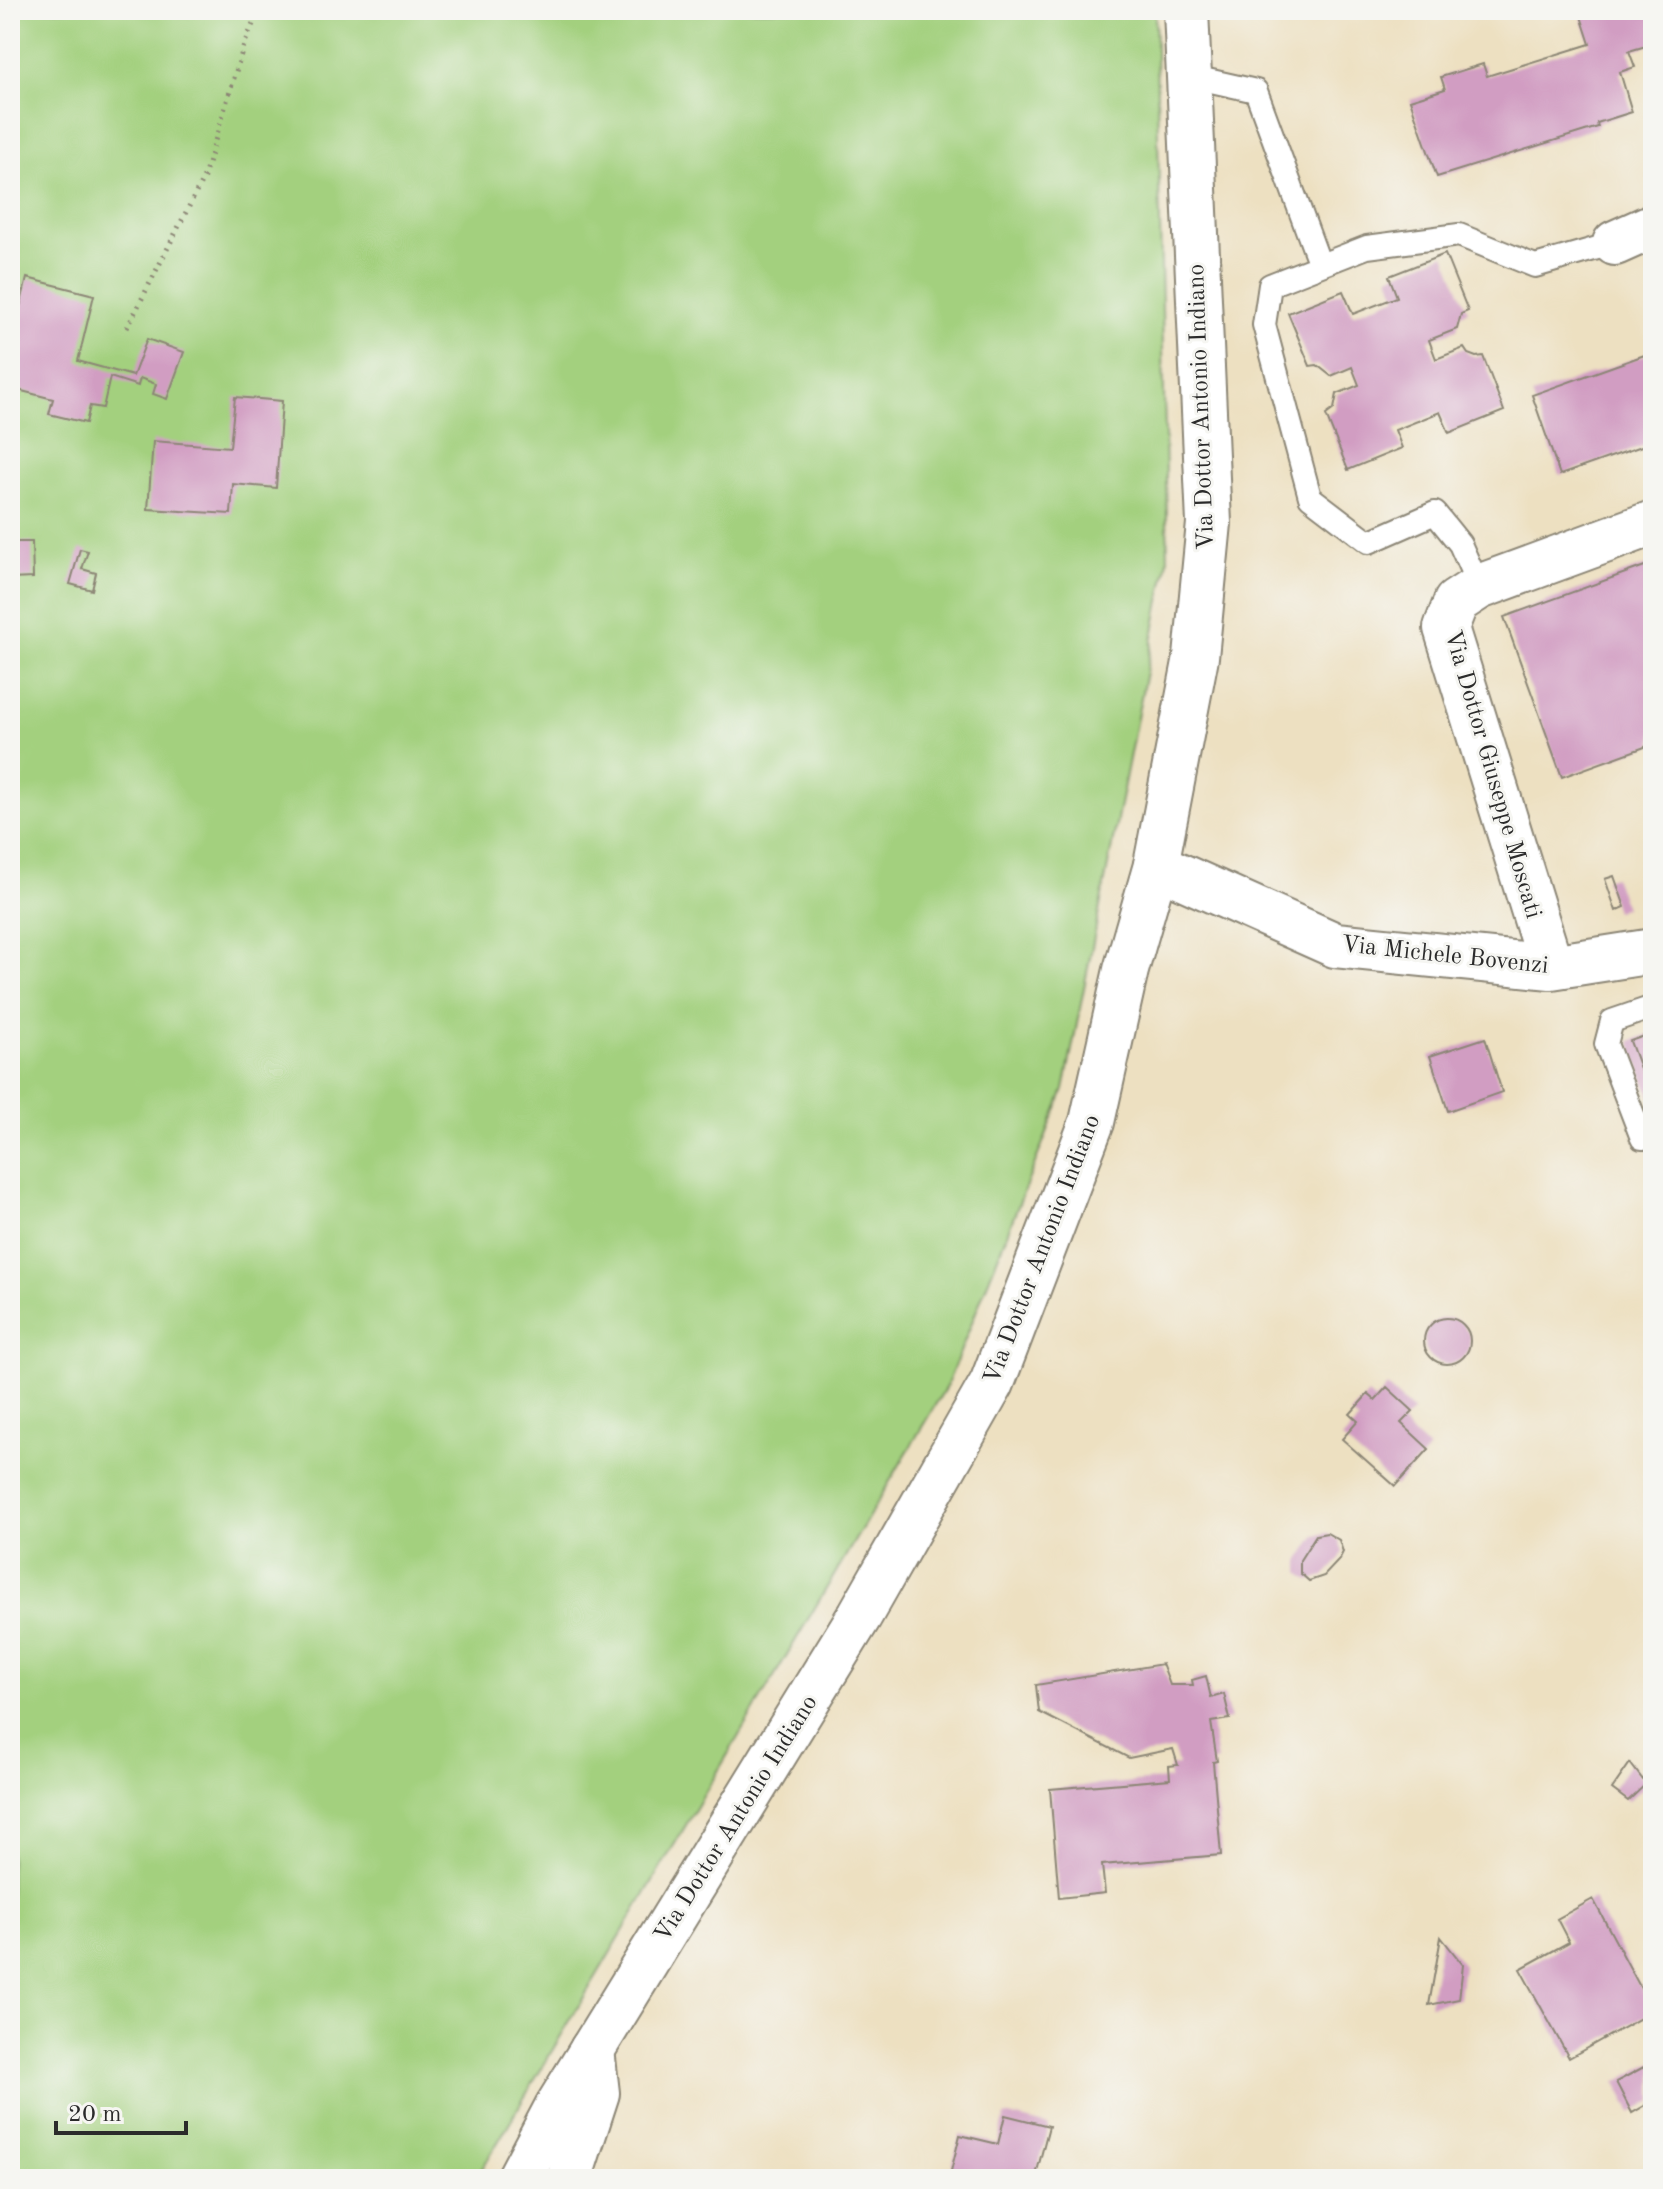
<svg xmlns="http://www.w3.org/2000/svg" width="1663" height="2189" viewBox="0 0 1663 2189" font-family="'Old Standard TT',serif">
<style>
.green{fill:#a3d07e;stroke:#677e54;stroke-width:2}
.building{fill:#d19dc2}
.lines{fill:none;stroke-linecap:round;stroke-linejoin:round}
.lane-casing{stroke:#8c8676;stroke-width:26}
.street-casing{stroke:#8c8676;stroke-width:48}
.secondary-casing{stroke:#8c8676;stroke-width:48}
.path{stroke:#8c8676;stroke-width:5;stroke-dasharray:2 6;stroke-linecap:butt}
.lane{stroke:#fff;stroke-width:22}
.street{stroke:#fff;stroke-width:44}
.secondary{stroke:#fff;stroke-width:44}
.labels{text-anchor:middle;stroke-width:6;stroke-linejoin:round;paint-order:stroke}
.street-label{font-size:24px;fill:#2b2b2b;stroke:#f6f6f2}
</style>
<rect width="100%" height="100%" fill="#f6f6f2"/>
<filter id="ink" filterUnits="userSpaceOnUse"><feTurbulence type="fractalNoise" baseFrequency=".0125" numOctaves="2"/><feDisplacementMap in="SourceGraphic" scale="16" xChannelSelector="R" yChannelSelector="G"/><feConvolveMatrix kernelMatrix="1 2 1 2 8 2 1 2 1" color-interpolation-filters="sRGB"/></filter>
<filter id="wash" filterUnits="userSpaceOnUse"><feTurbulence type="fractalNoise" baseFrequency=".006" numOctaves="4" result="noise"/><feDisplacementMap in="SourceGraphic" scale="32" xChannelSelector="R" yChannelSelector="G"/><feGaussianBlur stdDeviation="1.8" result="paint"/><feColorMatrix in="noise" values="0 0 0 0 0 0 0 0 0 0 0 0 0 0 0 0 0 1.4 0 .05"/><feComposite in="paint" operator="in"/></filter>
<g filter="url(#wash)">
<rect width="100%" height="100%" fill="#ede0c1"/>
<!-- green -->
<path class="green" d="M10,10h1145l13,550 -104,530 -117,295 -471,794h-466z"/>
<g id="blocks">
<!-- building -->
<path class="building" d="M1579,10h74v34l-24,7 6,16 -15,5 12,40 -35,11 1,4 -161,50 -27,-77 35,-11 -4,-12 42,-13 4,12 103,-32z
M1445,254l23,57 -7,3 -4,15 -28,11 7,19 28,-11 4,6 8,3 7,-1 21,55 -55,22 -9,-21 -45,18 7,18 -54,22 -22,-55 8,-6 3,-15 22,-9 -7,-18 -21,9 -14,-11 -7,1 -22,-53 55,-22 10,23 44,-17 -8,-21z
M27,278l67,17 -16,66 55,15 14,-37 37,13 -17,47 -14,-5 3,-10 -16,-6 -2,8 -28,-9 -7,31 -13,-2 -4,17 -37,-9 4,-15 -43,-11v-41z
M1653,352v90l-93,33 -28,-80z
M235,397l47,4 -6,87 -43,-4 -2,30 -83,-5 5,-68 77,6z
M10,542h22l1,36 -23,1z
M80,549l8,2 -6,18 14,4 -4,17 -22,-6z
M1653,563v181l-91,33 -58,-160z
M1614,876l11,31 -9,4 -11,-32z
M1653,1033v71l-23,-63z
M1485,1038l17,54 -54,19 -18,-55z
M1424 1341a23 23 0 1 1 46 0a23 23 0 1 1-46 0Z
M1387,1387l26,24 -12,12 28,26 -34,37 -53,-47 16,-18 -8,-7 18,-20 7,6z
M1327,1533l12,7 4,12 -4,8 -15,16 -15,5 -9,-8v-13l16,-25z
M1162,1664l8,21h23l-1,-5 14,-4 5,22 13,-4 6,25 -19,3 6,39 -4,1 8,93 -119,10 3,28 -46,5 -9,-109 120,-10 -1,-13 9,-1 -5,-16 -44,9 -90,-46 -3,-27z
M1630,1763l16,21 -18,17 -16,-12z
M1593,1899l60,112 -84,47 -49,-89 49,-27 -12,-23z
M1441,1937l22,28 -4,34 -30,6z
M1653,2062v39l-21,12 -16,-31z
M1005,2115l44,11 -14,53h-86l11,-44 38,9z"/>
</g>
</g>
<g filter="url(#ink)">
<use href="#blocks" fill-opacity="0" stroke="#8c8676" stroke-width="2"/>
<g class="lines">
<!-- lane casing -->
<g class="lane-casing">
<path id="lane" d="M1189,76l67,15 64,174
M1479,587l-19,-43 -25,-31 -66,29 -59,-45 -46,-172 6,-40 97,-38 92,-12 76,31 80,-23
M1653,1007l-41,14 -6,23 36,94h11"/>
</g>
<!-- street casing -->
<g class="street-casing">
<path id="street" d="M1615,243l38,-17
M1156,865l179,80 216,22 102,-16
M1551,967l-105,-339 10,-26 23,-15 174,-64
M569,2179l28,-86 -5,-43"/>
</g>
<!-- secondary casing -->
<g class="secondary-casing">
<path id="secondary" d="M519,2179l38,-72 303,-492 132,-232 100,-261 34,-152 30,-105 40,-208 13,-134 -23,-513"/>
</g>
<!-- path -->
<path class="path" d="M127,328l77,-151 40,-132 15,-35"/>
<!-- lane -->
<use href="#lane" class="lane"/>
<!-- street -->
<use href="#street" class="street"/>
<!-- secondary -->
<use href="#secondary" class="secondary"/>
</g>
</g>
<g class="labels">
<!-- street labels -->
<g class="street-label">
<text transform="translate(1200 407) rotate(-92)" y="8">Via Dottor Antonio Indiano</text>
<text transform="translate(1494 774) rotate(74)" y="8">Via Dottor Giuseppe Moscati</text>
<text transform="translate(1445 954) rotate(6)" y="8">Via Michele Bovenzi</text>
<text transform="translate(1041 1249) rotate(-69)" y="8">Via Dottor Antonio Indiano</text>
<text transform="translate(735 1818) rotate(-58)" y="8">Via Dottor Antonio Indiano</text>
</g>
</g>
<!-- margin -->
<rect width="1663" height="2189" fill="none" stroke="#f6f6f2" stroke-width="40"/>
<!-- scale -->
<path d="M56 2121v12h130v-12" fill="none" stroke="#2b2b2b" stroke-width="4"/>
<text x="68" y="2121" font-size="24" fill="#2b2b2b" stroke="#f6f6f2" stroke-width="6" paint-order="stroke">20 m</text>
</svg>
